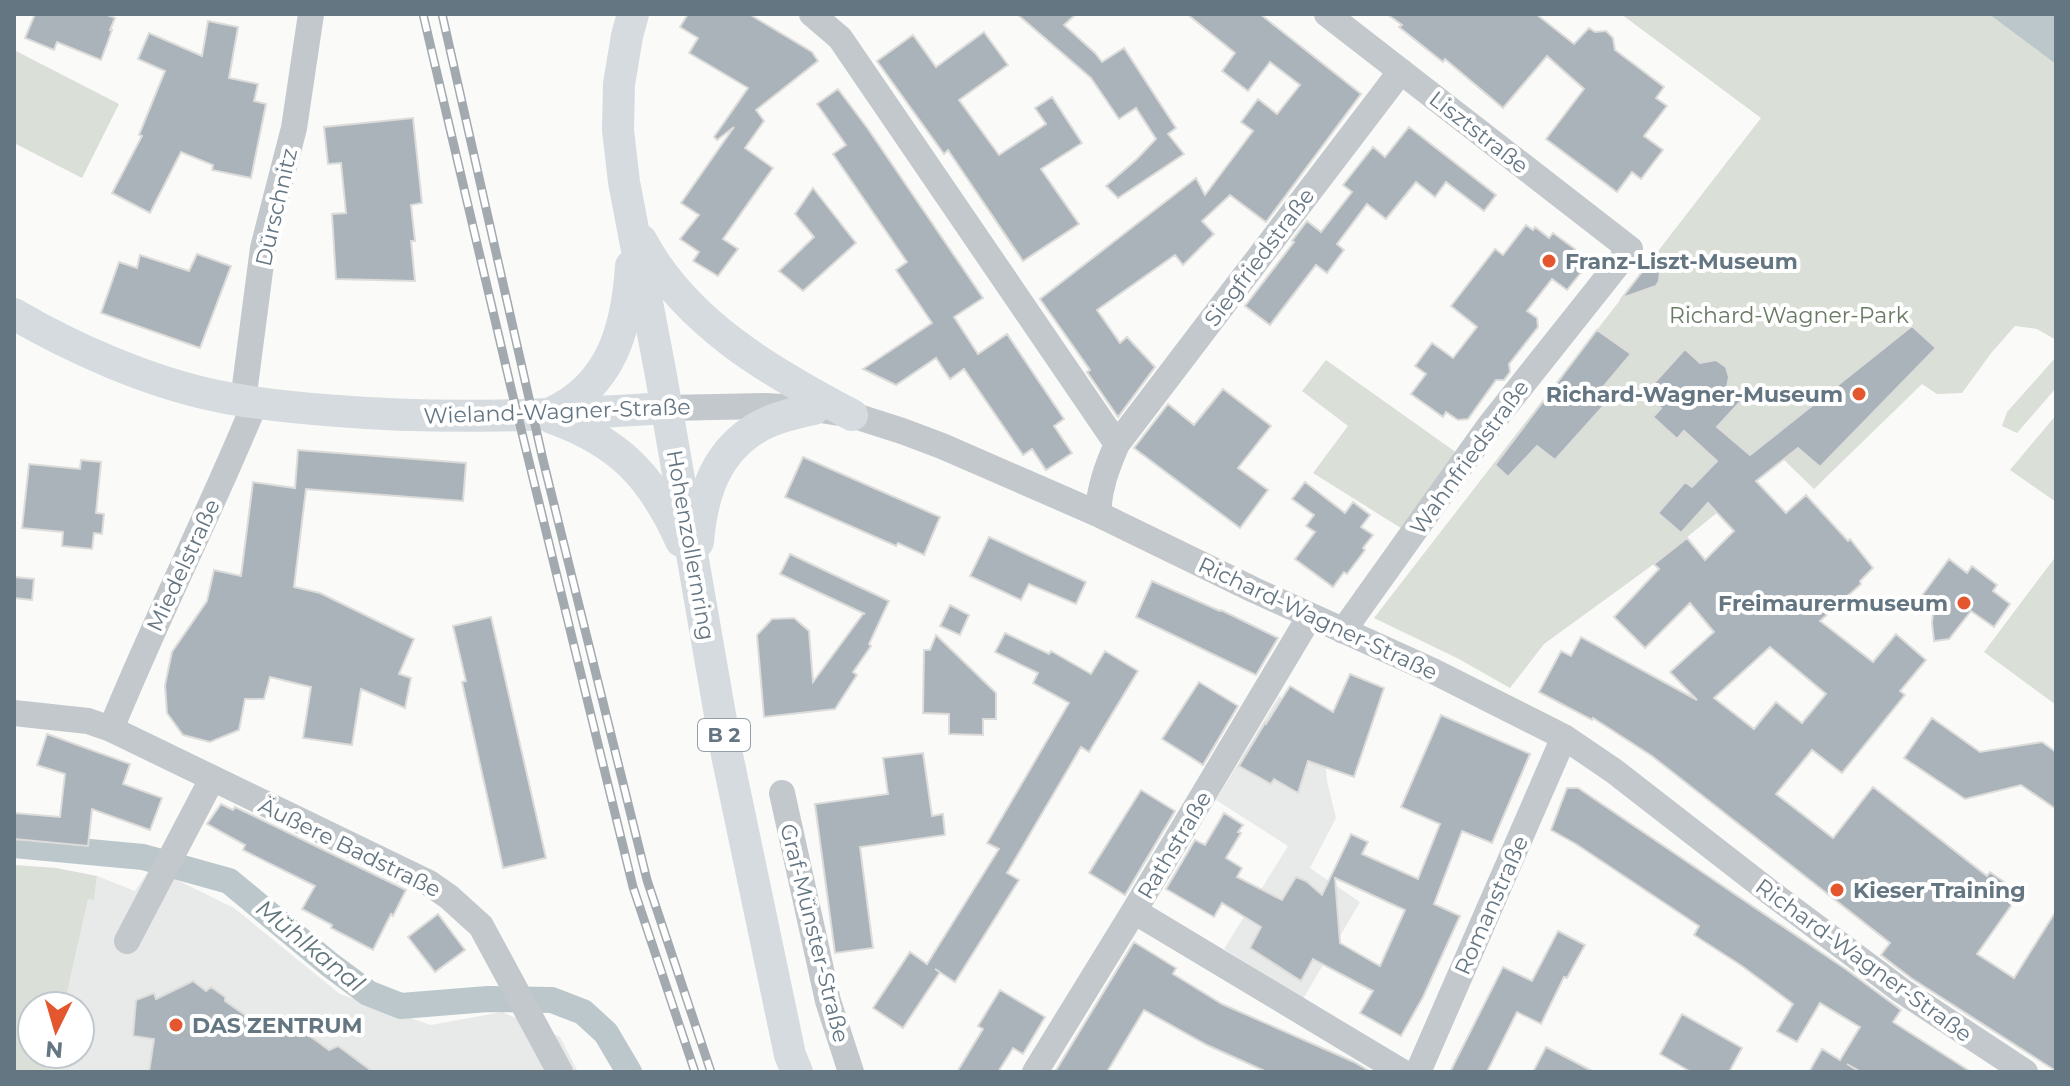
<svg xmlns="http://www.w3.org/2000/svg" width="2070" height="1086" viewBox="0 0 2070 1086" font-family="Montserrat,sans-serif">
<style>
.built{fill:#e8e9e9}
.green{fill:#dadfd7}
.water{fill:#bbc7cb}
.lines{fill:none;stroke-linecap:round;stroke-linejoin:round}
.canal{stroke:#bbc7cb;stroke-width:26}
.building{fill:#aab3b9;stroke:#dcdcda;stroke-width:2;fill-rule:evenodd}
.minor{stroke:#c3c8cc;stroke-width:26}
.major{stroke:#d6dbdf;stroke-width:32}
.rail-casing{stroke:#a2aab0;stroke-width:9}
.rail{stroke:#fff;stroke-width:6;stroke-dasharray:18;stroke-linecap:butt}
.poi-dot{fill:#e4572e;stroke:#fff;stroke-width:3}
.labels{text-anchor:middle;stroke-width:8;stroke-linejoin:round;paint-order:stroke}
.shield{fill:#fff;stroke:#939fa8;stroke-width:2}
.shield-label{font-size:20px;font-weight:bold;fill:#657683}
.street-label{font-size:22px;fill:#657683;stroke:#fff}
.poi-label{font-size:22px;font-weight:bold;fill:#657683;stroke:#fff;text-anchor:start}
.park-label{font-size:22px;fill:#687a64;stroke:#fff}
.water-label{font-size:24px;font-style:italic;fill:#60757c;stroke:#fff}
</style>
<rect width="100%" height="100%" fill="#fafaf8"/>
<!-- built -->
<path class="built" d="M1279,696l33,22 13,32 2,31 9,37 -26,50 50,34 -57,97 -79,-50 64,-103 -72,-46z
M151,867l83,41 106,86 91,31 71,-13 58,25 18,35h-528l4,-18h26v-48h-16l24,-108 6,1 3,-23 38,15z"/>
<!-- green -->
<path class="green" d="M1621,14h435v326l-19,-11 -22,-3 -23,26 -30,41 -25,1 -15,-10 -108,105 -31,-30 -129,105 -110,80 -34,44 -53,-30 -83,-40 387,-500z
M14,50l105,54 -37,74 -68,-35z
M2056,357v31l-39,45 -15,-7 5,-14z
M1326,360l131,93 -53,77 -91,-57 35,-47 -46,-35z
M2056,415v87l-46,-32z
M2056,556v149l-72,-53z
M14,865l42,3 41,8 -3,24 -6,-1 -24,107h-32v48h22l-4,18h-36z"/>
<!-- water -->
<path class="water" d="M1989,14h62l5,4v46z"/>
<g class="lines">
<!-- canal -->
<path class="canal" d="M14,845l129,12 86,24 100,83 39,29 33,13 87,-7 64,1 31,12 23,21 23,39"/>
</g>
<!-- building -->
<path class="building" d="M35,14h70l10,4 -5,12h2l-11,30 -44,-18 -3,8 -29,-12z
M688,14h61l63,38 6,9 -62,49 8,11 -19,27 28,20 -50,71 15,10 -20,27 -25,-15 6,-9 -19,-13 19,-24 -18,-12 53,-76 -17,13 -3,-3 34,-49 -59,-35 9,-15 -18,-11z
M1017,14h59l-12,11 31,28 7,9 22,-14 52,80 -8,6 16,20 -66,44 -12,-12 31,-27 19,-20 -20,-31 -17,11 -28,-41z
M1187,14h73l101,80 -95,128 -36,-27 -28,26 12,13 -31,31 -8,-10 -78,55 23,33 7,-6 28,30 -37,50 -31,-45 3,-2 -50,-71 156,-121 9,17 48,-64 -12,-9 17,-23 19,15 23,-29 -30,-23 -22,29 -26,-20 13,-18z
M1387,14h149l38,30 15,-16 6,4 11,-1 7,7 2,12 49,37 -8,11 11,8 -23,30 19,14 -22,29 -9,-7 -15,20 -71,-53 38,-50 -37,-33 -44,52 -58,-49 -2,3 -44,-35 3,-2z
M208,21l30,6 -9,51 29,6 -4,17 12,3 -15,74 -39,-8 1,-5 -32,-13 -31,61 -38,-20 30,-57 -3,-1 26,-64 -27,-12 11,-26 53,23z
M984,32l24,33 -49,35 40,55 47,-31 -11,-16 17,-11 30,46 -41,26 38,55 -56,37 -75,-111 -4,4 -67,-93 36,-26 23,32z
M838,89l30,40 115,169 -29,19 24,37 29,-20 57,85 -10,7 18,27 -26,17 -14,-21 -9,6 -59,-86 -14,10 -14,-21 -40,27 -33,-16 69,-46 -36,-53 11,-8 -74,-108 13,-9 -29,-41z
M413,118l9,85 -11,2 4,36h-4l4,40 -79,-2 -4,-65 14,-1 -5,-50 -13,1 -4,-37z
M1409,127l87,68 -12,16 -38,-29 -11,15 -19,-15 -30,37 -19,-15 -30,40 7,6 -17,23 -11,-8 -46,60 -25,-19 49,-64 -2,-1 15,-20 14,11 31,-40 -9,-7 30,-38 12,10z
M813,188l43,55 -53,48 -24,-20 35,-34 -19,-23z
M1526,225l7,5 2,-3 14,11 4,-5 22,16 -3,5 15,11 -20,25 -15,-11 -25,32 10,7 1,9 -29,37 1,8 -6,8h-8l-28,39 -10,1 -12,-8 -3,5 -32,-23 15,-20 -11,-8 17,-23 21,15 24,-31 -26,-21 44,-57 8,6z
M197,254l34,12 -31,82 -99,-35 18,-51 18,6 3,-13 49,16z
M1645,268l15,2 -1,11 -3,5 -34,12z
M1912,326l24,22 -116,119 -22,-19 -42,33 30,32 20,-18 42,46 2,-2 23,29 -13,13 1,3 -41,37 53,41 23,-28 30,26 -26,31 5,4 -63,78 -30,-23 -36,44 57,44 40,-51 114,89 3,-4 30,21 -43,61 37,24 42,-67v160l-145,-93 -30,-23 9,-12 -238,-187 -59,-38 -1,2 -53,-28 22,-41 10,5 10,-19 116,63 -27,-28 44,-40 -24,-29 -45,45 -31,-31 45,-48 -5,-5 33,-26 18,22 29,-29 -26,-28 -27,30 -23,-20 27,-31 7,5 25,-26 -33,-30 -7,8 -24,-22 8,-9 -17,-14 41,-45 15,14 16,-3 10,7 3,10 -2,11 14,13 -24,26 33,28zM1770,647l56,47 -24,29 -26,-21 -22,27 -40,-31z
M1597,330l34,24 -33,39 10,8 -53,59 -18,-14 -29,31 -13,-12z
M1223,389l48,37 -33,42 30,22 -28,38 -106,-80 34,-44 26,21z
M298,450l168,13 -3,38 -157,-12 -12,98 26,6 94,46 -15,35 12,4 -6,30 -44,-19 -9,56 -49,-7 8,-51 -41,-10 -6,22h-19l-6,31 -29,12 -27,-7 -16,-22 -2,-28 7,-33 35,-51 7,-31 27,6 12,-94 42,6z
M803,457l137,60 -16,38 -26,-12 -2,3 -111,-49z
M81,460l20,2 -5,51 8,1 -2,20 -8,-1 -2,16 -30,-3 1,-14 -41,-4 7,-64 51,5z
M1305,482l40,31 8,-11 17,13 -9,12 12,8 -10,13 2,2 -18,24 -3,-2 -11,15 -38,-28 20,-27 -9,-6 8,-11 -22,-16z
M989,537l97,45 -10,22 -47,-20 -8,16 -51,-24z
M790,554l99,47 -20,43 2,2 -18,26 4,3 -22,34 -71,8 -7,-82 15,-16 22,-1 15,13 4,51 50,-68h2l-85,-40z
M1949,559l18,14 5,-7 25,19 -4,6 17,13 -16,23 -23,-16 -22,28 -15,2 -2,-18 1,-10 -15,-12z
M14,577l20,2 -2,21 -18,-2z
M1152,581l68,30 1,-1 57,28 -22,37 -120,-58z
M950,605l19,10 -9,20 -20,-9z
M491,617l55,241 -43,10 -41,-186 4,-1 -13,-55z
M1005,633l44,21 2,-3 40,23 14,-23 33,20 -49,81 -8,-5 -74,126 12,7 -64,102 -20,-13 5,3 -37,56 -30,-20 37,-56 17,12 72,-115 -12,-6 82,-140 -36,-20 5,-10 -43,-21z
M936,635l60,58v26h-13v16l-34,-1v-20l-26,-1 1,-63h6z
M1350,674l34,14 -30,89 -46,-16 -10,32 -24,-14 -3,5 -32,-18 26,-43 1,1 24,-38 43,26z
M1199,682l39,24 -35,59 -41,-26z
M1441,715l89,39 -38,89 -30,-12 -28,73 26,12 -37,81 -22,39 -41,-23 13,-22 -60,-32 -12,22 -51,-33 11,-21 -39,-24 -8,14 -48,-28 29,-49 10,5 19,-32 19,12 -5,7 3,1 -15,25 16,10 -5,9 45,23 14,-23 10,4 16,14 29,-61 17,8 -6,12 56,25 22,-55 -39,-17zM1335,878l70,32 -25,56 -40,-23z
M1932,718l48,34 62,-10 14,10v57l-35,-24 -56,14 -61,-41z
M47,734l83,30 -7,20 39,14 -12,32 -58,-21 -4,37 -74,-7v-26l46,4 5,-43 -28,-9z
M923,753l9,63 11,-2 2,21 -85,12 13,101 -38,5 -20,-149 73,-10 -5,-36z
M1567,788h11l269,182 54,40 -8,12 78,50h-110l-14,-8 13,8h-51l13,-23 18,11 20,-33 -40,-24 -23,39 -20,-11 16,-27 -51,-38 -48,-31 5,-9 -123,-82 -25,-14z
M1141,790l34,21 -50,84 -36,-22z
M221,804l12,6 2,-3 171,83 -13,26 -2,-2 -18,36 -42,-22 1,-3 -30,-16 13,-23 -72,-36 2,-5 -38,-21z
M438,914l27,36 -30,22 -27,-35z
M1558,931l27,14 -18,33 -3,-1 -23,47 -24,-12 -30,60h-37l53,-105 29,14z
M1134,942l42,26 -3,6 49,30 132,58 17,10h-104l-60,-27 -63,-35 -37,62h-52z
M193,981l13,10 5,-4 14,10v4l37,26 22,-10 45,33 9,-4 35,26h-224l5,-33 -21,-3 3,-36 18,-7 2,6z
M1000,990l45,27 -22,37 -10,-6 -15,24h-41l26,-43 -5,-3z
M1682,1014l60,34 -13,24h-38l-31,-18z
M1546,1047l48,25h-61z"/>
<g class="lines">
<!-- minor -->
<path class="minor" d="M812,14l28,24 277,406
M1327,14l303,235 -140,176 -147,206
M243,401l20,-153 31,-120 17,-114
M666,408l100,-2 48,3 38,6 50,16 40,15 156,68 156,76 179,81 131,66 50,34 157,122 131,98 123,81
M1098,514c1,-26 9,-47 19,-70l284,-373
M14,713l74,8 23,8 318,154 20,14 32,29 79,146
M111,729c45,-111 99,-216 144,-326
M782,793l46,208 23,71
M1134,911l268,161
M127,941l85,-162
M1035,1072l99,-161 176,-295
M1418,1072l146,-335"/>
<!-- major -->
<path class="major" d="M633,14l-6,22 -8,48 -1,46 6,52 36,188 67,385 63,300 7,17
M641,240c44,83 131,133 211,175
M14,314c60,35 135,68 203,82 39,8 80,12 121,15 109,9 219,4 328,-3
M551,413c61,-28 76,-85 80,-147
M552,418c67,24 100,58 129,123
M698,542c4,-48 18,-92 62,-116 17,-9 36,-13 54,-17"/>
<!-- rail casing -->
<g class="rail-casing">
<path id="rail" d="M423,14l88,374 122,499 62,185
M442,14l101,446 104,420 64,192"/>
</g>
<!-- rail -->
<use href="#rail" class="rail"/>
</g>
<!-- markers -->
<g class="poi-dot">
<circle cx="1549" cy="261" r="8"/>
<circle cx="1859" cy="394" r="8"/>
<circle cx="1964" cy="603" r="8"/>
<circle cx="1837" cy="890" r="8"/>
<circle cx="176" cy="1025" r="8"/>
</g>
<g class="labels">
<!-- shield labels -->
<rect class="shield" x="698" y="719" width="52" height="32" rx="6"/>
<g class="shield-label">
<text x="724" y="742">B 2</text>
</g>
<!-- street labels -->
<g class="street-label">
<text transform="translate(1479 132) rotate(38)" y="8">Lisztstraße</text>
<text transform="translate(276 207) rotate(-77)" y="8">Dürschnitz</text>
<text transform="translate(1259 257) rotate(-53)" y="8">Siegfriedstraße</text>
<text transform="translate(557 411) rotate(-2)" y="8">Wieland-Wagner-Straße</text>
<text transform="translate(1469 457) rotate(-54)" y="8">Wahnfriedstraße</text>
<text transform="translate(691 545) rotate(80)" y="8">Hohenzollernring</text>
<text transform="translate(183 565) rotate(-65)" y="8">Miedelstraße</text>
<text transform="translate(1318 618) rotate(25)" y="8">Richard-Wagner-Straße</text>
<text transform="translate(1174 845) rotate(-59)" y="8">Rathstraße</text>
<text transform="translate(350 847) rotate(26)" y="8">Äußere Badstraße</text>
<text transform="translate(1491 905) rotate(-66)" y="8">Romanstraße</text>
<text transform="translate(815 933) rotate(76)" y="8">Graf-Münster-Straße</text>
<text transform="translate(1864 960) rotate(36)" y="8">Richard-Wagner-Straße</text>
</g>
<!-- poi labels -->
<g class="poi-label">
<text x="1565" y="269">Franz-Liszt-Museum</text>
<text x="1843" y="402" text-anchor="end">Richard-Wagner-Museum</text>
<text x="1948" y="611" text-anchor="end">Freimaurermuseum</text>
<text x="1853" y="898">Kieser Training</text>
<text x="192" y="1033">DAS ZENTRUM</text>
</g>
<!-- park labels -->
<g class="park-label">
<text x="1789" y="323">Richard-Wagner-Park</text>
</g>
<!-- water labels -->
<g class="water-label">
<text transform="translate(310 946) rotate(39)" y="8">Mühlkanal</text>
</g>
</g>
<!-- border -->
<rect width="2070" height="1086" fill="none" stroke="#657683" stroke-width="32"/>
<!-- north arrow -->
<g transform="translate(56 1030) rotate(185)"><circle r="38" fill="#ffffff" stroke="#c1c8cd" stroke-width="2"/>
<path d="M0-6L14 30L0 20L-14 30Z" fill="#e4572e"/>
<text y="-12" font-size="22" font-weight="bold" text-anchor="middle" fill="#657683">N</text>
</g>
</svg>
